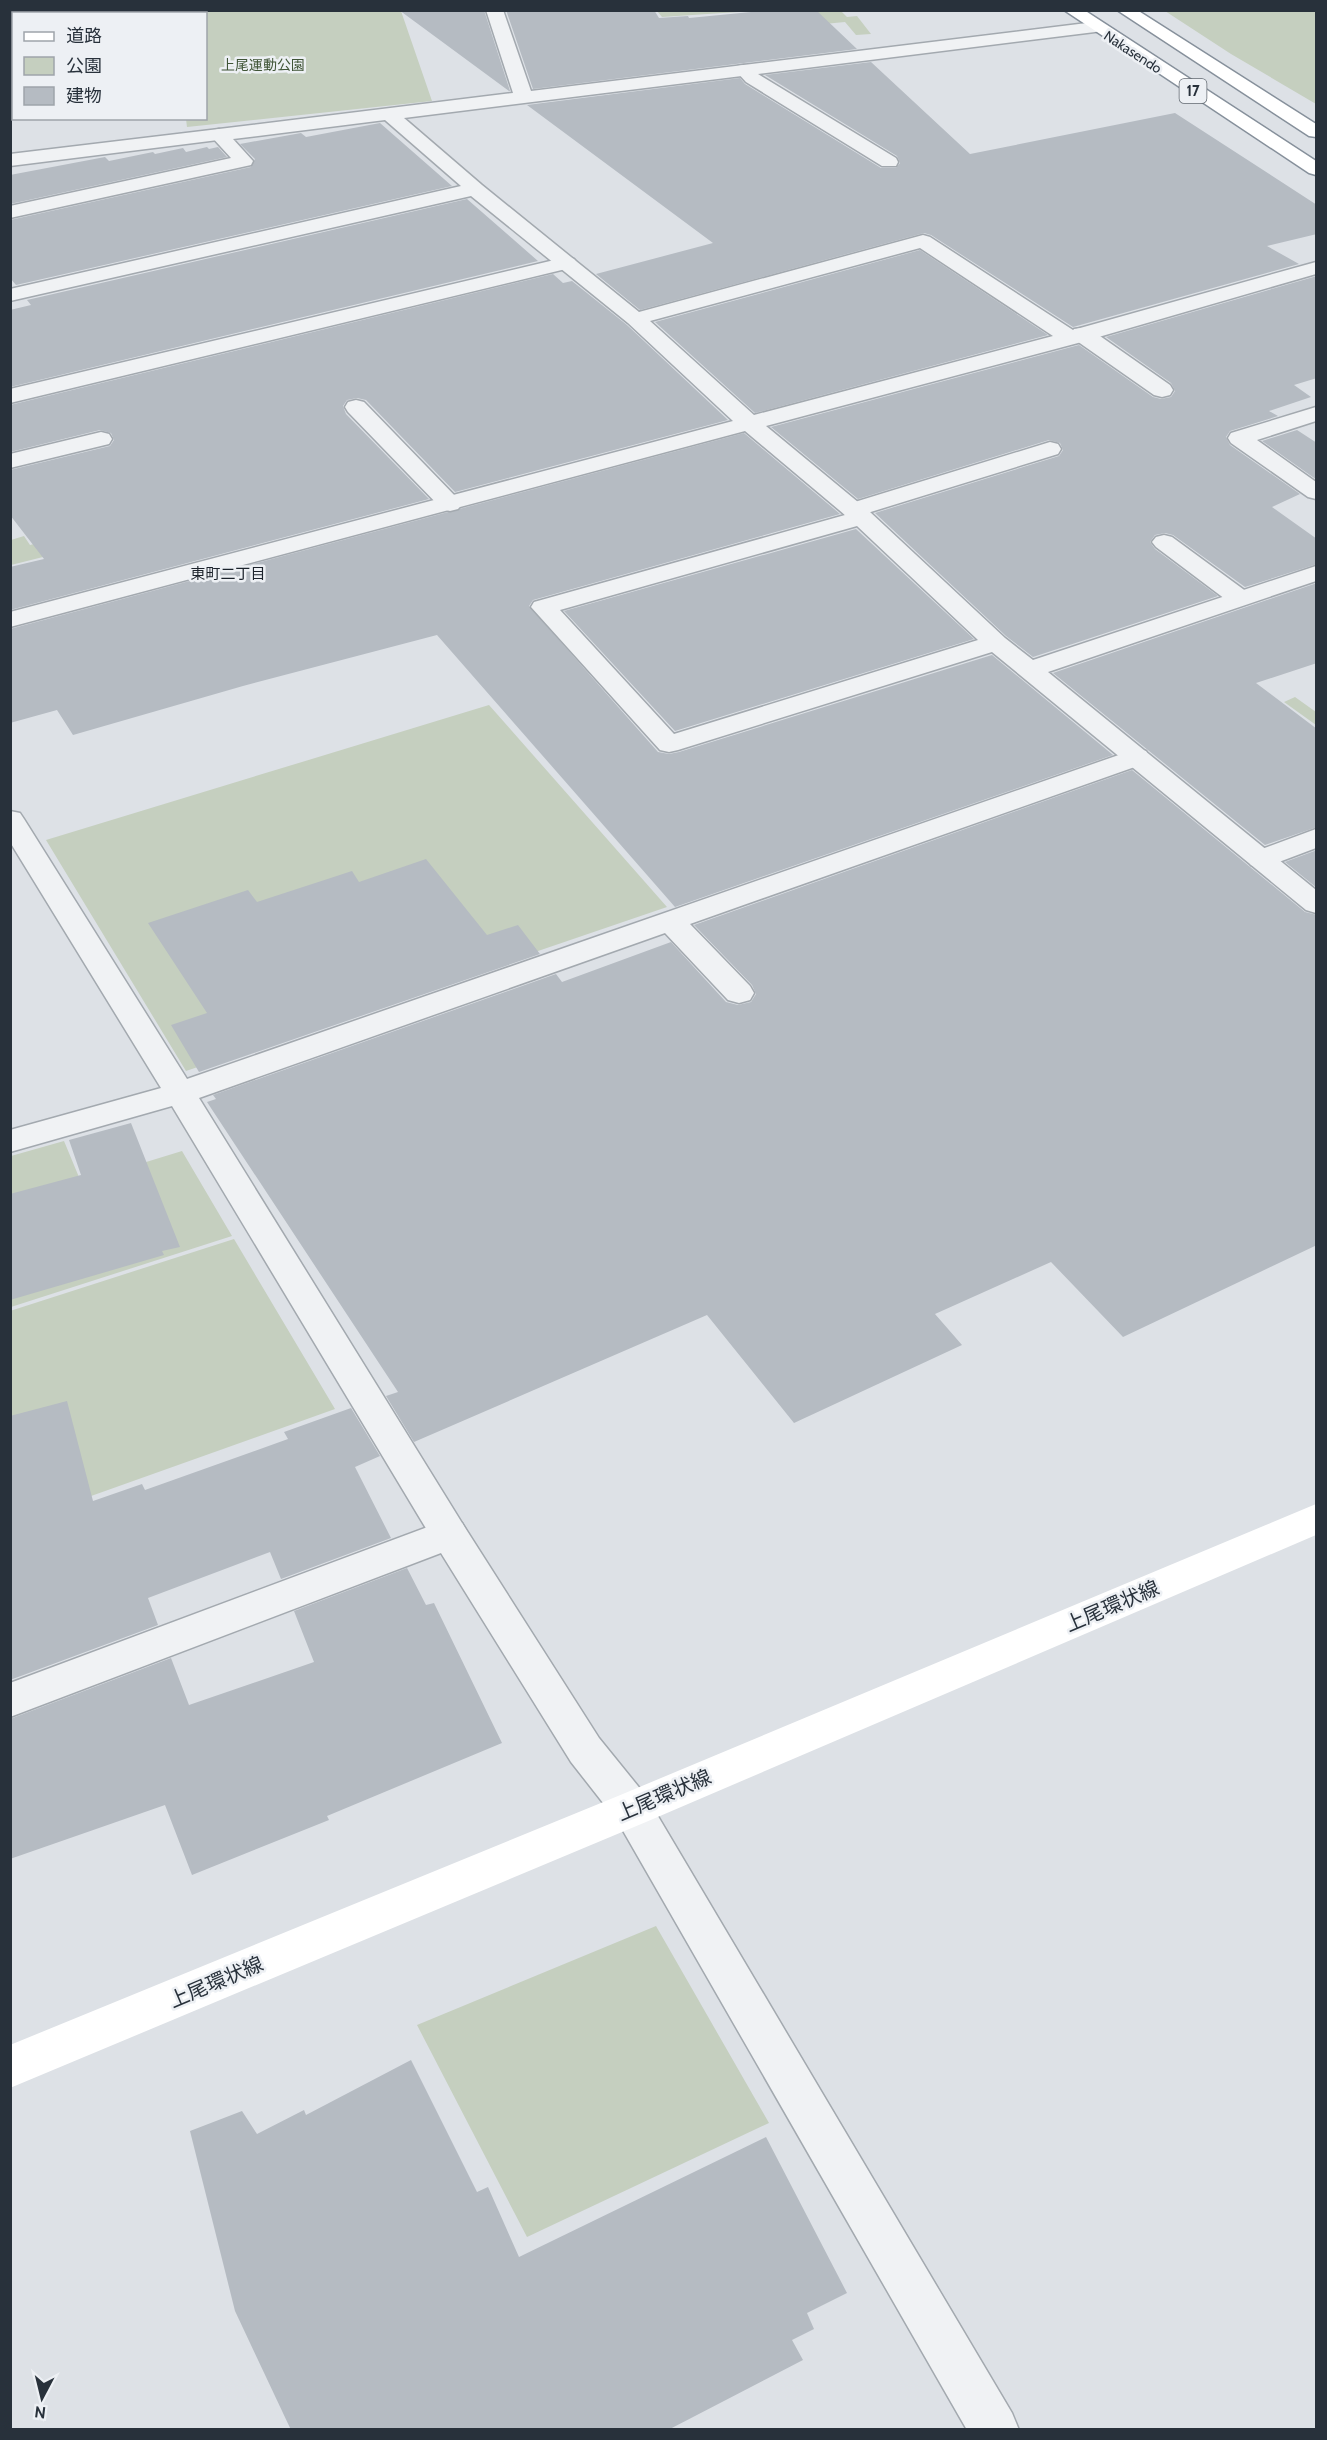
<svg xmlns="http://www.w3.org/2000/svg" width="1327" height="2440" viewBox="0 0 1327 2440" font-family="Cabin,'Noto Sans JP',sans-serif">
<style>
.green{fill:#c5cfbf}
.building{fill:#b5bbc2}
.lines{fill:none;stroke-linecap:round;stroke-linejoin:round}
.lane-casing{stroke:#a3a9af;stroke-width:3}
.street-casing{stroke:#a3a9af;stroke-width:3}
.highway-casing{stroke:#86909b;stroke-width:3}
.lane{fill:#f0f2f4;fill-rule:evenodd}
.street{fill:#f0f2f4;fill-rule:evenodd}
.secondary{fill:#fff;fill-rule:evenodd}
.highway{fill:#fff;fill-rule:evenodd}
.labels{text-anchor:middle;stroke-width:5;stroke-linejoin:round;paint-order:stroke}
.far-street-label{font-size:14px;fill:#28313b;stroke:#edf0f4}
.far-park-label{font-size:14px;fill:#405537;stroke:#edf0f4}
.shield{fill:#edf0f4;stroke:#636a72;stroke-width:1.5}
.shield-label{font-size:15px;font-weight:bold;fill:#28313b}
.far-neighbourhood-label{font-size:15px;fill:#1b222b;stroke:#edf0f4}
.near-street-label{font-size:20px;fill:#28313b;stroke:#edf0f4}
</style>
<rect width="100%" height="100%" fill="#dde1e6"/>
<!-- green -->
<path class="green" d="M168,11h233l31,90 -245,26 -1,-8 20,-1v-104l-38,-1z
M657,11l96,-1v1l-91,6z
M756,11h85l6,6 10,-1 14,18 -15,1 -11,-13 -42,4 -38,-1z
M1165,11h151v93l-85,-50z
M24,536l6,9 12,-3 17,11 -48,12v-25z
M1295,697l21,15v13l-32,-23z
M489,705l178,202 -481,164 -140,-231z
M64,1141l17,41 101,-31 50,85 -221,71v-151z
M234,1239l101,170 -286,102 -38,23 -1,-223z
M656,1926l113,197 -242,114 -110,-212z"/>
<!-- building -->
<path class="building" d="M399,10h85l26,81h-1z
M506,10h148l5,8 29,-2 1,2 84,-8h43l41,39 -324,40z
M871,62l99,92 205,-41 142,92v29l-50,12 32,18 -226,63 -142,-92 -7,-2 -284,77 -44,-36 117,-31 -186,-138 213,-27 5,6 136,84h15l4,-5 -3,-7 -132,-81z
M380,123l72,63 -436,99 -6,-7v-58l241,-53 4,-8 -15,-15 61,-11 5,4z
M207,147l2,2 9,-2 9,10 -217,47v-29l95,-18 4,4 44,-9 2,2 28,-6 3,4z
M467,199l71,62 -528,126v-77l21,-5 -4,-5z
M920,250l128,85 -293,78 -100,-91z
M553,274l10,9 9,-2 55,44 101,95 -273,72 -89,-92 -9,-2 -10,2 -4,6 3,8 83,85 -419,111v-43l34,-8 -34,-44v-45l100,-24 4,-6 -3,-7 -11,-3 -90,22v-47z
M1317,276v102l-23,7 17,12 -42,14 9,5 -48,15 -4,6 4,8 70,49 -28,13 45,32v25l-72,23 -72,-52 -8,-2 -10,2 -5,7 5,7 63,47 -185,61 -27,-21 -131,-123 184,-57 4,-6 -3,-7 -11,-3 -191,59 -87,-72 308,-82 74,52 8,2 10,-2 4,-6 -4,-8 -65,-46z
M1297,430l20,13v37l-55,-39z
M744,433l96,81 -307,86 -4,6 129,146 11,2 10,-2 313,-97 121,100 -438,152 -238,-272 -194,51 -170,49 -16,-25 -47,13v-94z
M856,529l118,110 -299,92 -111,-120z
M1317,583v80l-61,20 61,46v98l-52,18 -212,-172z
M1132,770l173,142 12,3v330l-194,92 -72,-75 -116,52 27,31 -168,78 -87,-108 -293,127 -28,-46 12,-4 -191,-290 9,-3 -3,-4 343,-121 6,8 109,-40 55,60 12,3 13,-3 5,-8 -4,-9 -58,-60z
M1317,850v38l-32,-26z
M426,859l61,76 31,-10 22,29 -341,118 -28,-47 36,-12 -59,-90 100,-33 9,12 95,-31 7,11z
M131,1123l49,124 -18,4 2,4 -154,45v-106l71,-19 -12,-35z
M67,1401l26,100 49,-17 3,6 143,-51 -4,-7 67,-24 29,48 -25,11 36,71 -110,41 -11,-27 -122,46 10,27 -148,55v-264z
M407,1568l19,37 8,-2 68,140 -175,73 2,4 -137,55 -27,-70 -155,54v-140l161,-61 18,47 125,-43 -20,-51z
M411,2060l66,132 11,-5 31,70 247,-120 81,156 -40,20 7,16 -22,11 11,20 -135,70h-377l-56,-119 -45,-180 52,-20 15,23 47,-24 2,5z"/>
<g class="lines">
<!-- lane casing -->
<g class="lane-casing">
<path id="lane" d="M744,65l6,1 8,8 138,84 2,4 -2,4h-14l-136,-84 -11,-12 3,-4z
M219,129l7,2 2,4 -2,4 -216,27v-12z
M567,257l7,2 3,4 -3,4 -564,136v-14z
M1082,328l8,1 80,56 3,5 -3,5 -8,2 -8,-2 -80,-56 -3,-5 3,-5z
M356,400l8,2 94,97 4,5 -4,5 -8,2 -8,-2 -94,-97 -3,-5 3,-5z
M101,432l8,2 3,5 -3,5 -99,24v-14z
M1050,442l8,2 3,5 -3,5 -197,61 -8,2 -8,-2 -4,-5 4,-5z
M1164,535l8,2 75,55 3,5 -3,5 -9,2 -9,-2 -73,-55 -4,-5 4,-5z
M1136,749l10,2 3,6 -3,6 -456,161 60,62 4,7 -4,7 -11,3 -11,-3 -63,-67 -466,165 263,425 137,215 47,58 6,13 -6,13 -14,5 -14,-5 -47,-60 -135,-217 -264,-439 -162,46v-22l151,-42 -151,-246v-31l10,2 4,6 163,260z
M1316,829v19l-45,17 -10,3 -10,-3 -4,-6 4,-6z"/>
</g>
<!-- street casing -->
<g class="street-casing">
<path id="street" d="M486,10h17l28,81 564,-69 6,1 3,4 -3,4 -6,1 -691,86 78,67 157,127 284,-77 7,2 143,93 243,-68v12l-238,69 -312,83 104,86 135,126 28,22 283,-94v15l-268,91 268,218v23l-10,-3 -314,-258 -314,98 -9,2 -9,-2 -129,-143 3,-5 311,-87 -100,-84 -735,196v-15l723,-191 -105,-98 -157,-127 -461,105v-12l451,-103 -76,-66 -152,19 20,22 -2,4 -241,53v-12l221,-48 -21,-23 2,-4 7,-2 294,-36zM920,248l133,88 -299,79 -104,-94zM857,526l121,114 -304,94 -114,-124z
M1316,407v14l-59,19 59,42v17l-8,-2 -77,-54 -3,-5 3,-5z
M449,1519l13,4 6,11 -6,11 -452,172v-34z
M632,1791l14,5 366,617 7,17h-52l-349,-608 -6,-13 6,-13z"/>
</g>
<!-- highway casing -->
<g class="highway-casing">
<path id="highway" d="M1064,10h20l232,151v14l-7,-2z
M1117,10h20l179,114v13l-7,-1z"/>
</g>
<!-- lane -->
<use href="#lane" class="lane"/>
<!-- street -->
<use href="#street" class="street"/>
<!-- secondary -->
<path class="secondary" d="M1316,1504v31l-670,287 -636,266v-43l608,-249z"/>
<!-- highway -->
<use href="#highway" class="highway"/>
</g>
<g class="labels">
<!-- far-street labels -->
<g class="far-street-label">
<text transform="translate(1133 52) rotate(33)" y="5">Nakasendo</text>
</g>
<!-- far-park labels -->
<g class="far-park-label">
<text x="263" y="70">上尾運動公園</text>
</g>
<!-- shield labels -->
<rect class="shield" x="1179.5" y="79" width="27" height="24" rx="4.5"/>
<g class="shield-label">
<text x="1193" y="96">17</text>
</g>
<!-- far-neighbourhood labels -->
<g class="far-neighbourhood-label">
<text x="228" y="579">東町二丁目</text>
</g>
<!-- near-street labels -->
<g class="near-street-label">
<text transform="translate(1112 1606) rotate(-23)" y="7">上尾環状線</text>
<text transform="translate(664 1795) rotate(-23)" y="7">上尾環状線</text>
<text transform="translate(216 1982) rotate(-23)" y="7">上尾環状線</text>
</g>
</g>
<!-- border -->
<rect width="1327" height="2440" fill="none" stroke="#28313b" stroke-width="24"/>
<!-- legend -->
<rect x="12" y="12" width="195" height="108" fill="#edf0f4" stroke="#9ea4aa" stroke-width="1.5"/>
<rect x="24" y="32" width="30" height="9" fill="#ffffff" stroke="#9ea4aa" stroke-width="1.5"/>
<text x="66" y="42" font-size="18" fill="#28313b">道路</text>
<rect x="24" y="57" width="30" height="18" fill="#c5cfbf" stroke="#9ea4aa" stroke-width="1.5"/>
<text x="66" y="72" font-size="18" fill="#28313b">公園</text>
<rect x="24" y="87" width="30" height="18" fill="#b5bbc2" stroke="#9ea4aa" stroke-width="1.5"/>
<text x="66" y="102" font-size="18" fill="#28313b">建物</text>
<!-- north arrow -->
<g transform="translate(42 2398) rotate(187)" stroke="#edf0f4" stroke-width="4.5" paint-order="stroke">
<path d="M0-4.5L10 22L0 15L-10 22Z" fill="#28313b"/>
<text y="-9" font-size="16" font-weight="bold" text-anchor="middle" fill="#28313b">N</text>
</g>
</svg>
